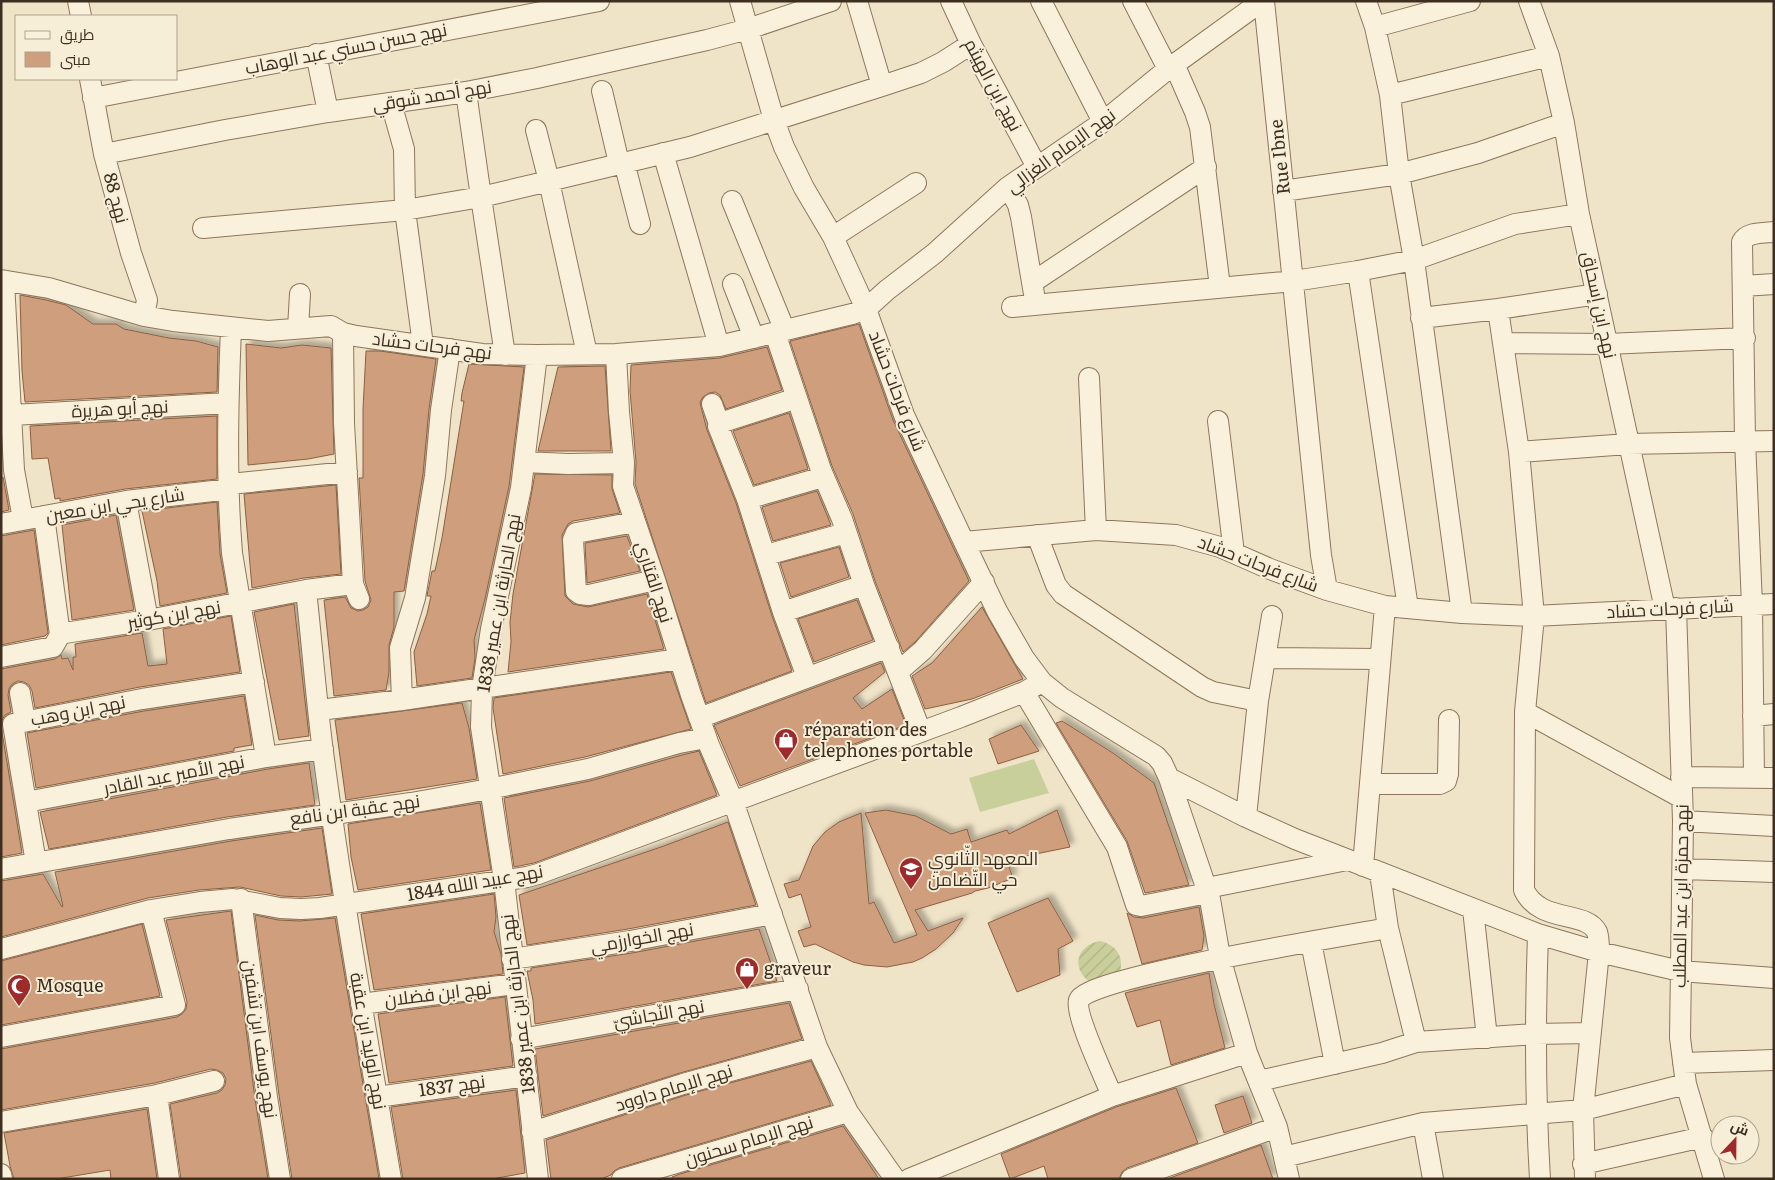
<svg xmlns="http://www.w3.org/2000/svg" width="1775" height="1180" viewBox="0 0 1775 1180" font-family="Literata,Cairo,serif">
<style>
.grass{fill:#c9cf9b}
.garden{fill:url(#garden-furrows)}
.building{fill:#cf9f7d;stroke:#8d5f41;filter:url(#shadow)}
.lines{fill:none;stroke-linecap:round;stroke-linejoin:round}
.minor-casing{stroke:#8d765c;stroke-width:22}
.minor{stroke:#faf1dc;stroke-width:20}
.labels{text-anchor:middle;stroke-width:4;stroke-linejoin:round;paint-order:stroke}
.street-label{font-size:18px;fill:#3d2e20;stroke:#f7eed8}
.poi-label{font-size:18px;fill:#3d2e20;stroke:#f7eed8;text-anchor:start}
</style>
<defs>
<pattern id="garden-furrows" width="10" height="10" patternUnits="userSpaceOnUse" patternTransform="scale(1.25)"><rect width="10" height="10" fill="#c9cf9b"/><path d="M-1 1l2-2M0 10L10 0M9 11l2-2" fill="none" stroke="#aeb285"/></pattern>
<filter id="shadow"><feDropShadow dx="4.5" dy="-4.5" stdDeviation="2.5" flood-color="#0004"/></filter>
</defs>
<rect width="100%" height="100%" fill="#f0e4c8"/>
<!-- grass -->
<path class="grass" d="M1034,759l15,34 -69,19 -11,-34z"/>
<!-- garden -->
<path class="garden" d="M1100,941c16,4 24,15 20,31l-30,10c-20,-14 -13,-37 10,-41z"/>
<!-- building -->
<path class="building" d="M20,295l26,5 20,5 27,19h23l8,5 45,9 27,3 22,6 -1,45 -192,10 -3,-31z
M859,324l34,96 76,161 -54,61 -12,10 -28,-71 -22,-67 -21,-48 -42,-125z
M246,344l35,4 21,-3 29,3 3,106 -26,5 -60,6z
M767,347l15,43 -56,19 -6,-14 -5,-3 -6,1 -6,4 -3,5 1,5 6,23 29,73 36,113 20,55 -86,32 -71,-219 1,-22 -6,-71 1,-26 89,-7z
M366,351h14l56,8 -7,50 -6,65 -19,117 -10,1v35l-5,18v27l-3,18 -52,6 -10,-96 21,-3 6,11 7,3 5,-1 5,-3 3,-7 -6,-19 -6,-103h4v-69z
M469,364l55,3 -15,119 -24,113 -11,41 1,18 -3,20 -55,8 -3,-34 13,-38 4,-18h-4l5,-25h3l7,-33 22,-137h-3l1,-8z
M605,366l6,85h-73l20,-84z
M789,413l19,56 -54,16 -21,-54z
M217,416v63l-92,10 -65,12v-3l-5,1 -7,-41 -16,1 -2,-33z
M535,474l77,1v14l8,24 -47,8 -5,3 -6,11 3,61 8,8 15,3 59,-13 17,55 -156,23 3,-30 -1,-20 3,-28z
M3,477l6,33 -8,2v-34z
M336,485l5,89 -37,4 -52,10 -8,-94z
M817,491l14,34 -58,16 -11,-34z
M217,502l3,52 7,39 -67,13 -3,-25 -15,-70z
M116,515l18,95 -62,10 -10,-95z
M34,530l14,103 -3,3 -44,9v-109z
M627,536l13,35 -53,12 -2,-40z
M839,547l10,30 -58,20 -11,-34z
M857,600l16,40 -59,22 -16,-43z
M294,604l15,132 -30,4 -25,-128z
M982,607l41,72 -51,20 -47,10 -13,-33 20,-13z
M231,616l9,56 -100,15 -105,21 -3,-17 -3,-6 -5,-3 -6,-1 -6,3 -3,5 -1,6 3,17 -6,3 -3,5 -1,6 21,127 -21,4v-188l54,-10 6,-4 1,4 6,-1 5,12v-13h3l-1,-13 67,-11 6,33 19,-2 -4,-35z
M881,663l4,9 -32,26 9,11 30,-20 14,36 -166,61 -26,-61z
M671,672l20,57 -106,28 -82,17 -10,-66 1,-10z
M244,696l8,49 -18,3v3l-198,37 -9,-55 117,-22z
M462,703l7,25 8,51 -131,21 -11,-80z
M1062,721l51,32 41,30 35,102 -44,8 -18,-52 -71,-118z
M1021,725l18,26 -41,13 -9,-25z
M699,751l18,44 -183,68 -20,4 -10,-69 86,-17 92,-26z
M309,763l6,42 -88,12 -178,32 -9,-37 228,-43z
M480,803l11,67 -133,20 -7,-33 -3,-33z
M886,810l30,6 35,18 16,-5 4,13 36,-12 2,4 48,-24 13,37 -54,11 2,6 -9,3 4,11 -25,10 -13,3 -3,2 -57,17 13,21 35,-13 -10,15 -17,16 -14,9 -9,4 -26,5 -23,-2 -11,-3 -38,-18 -11,3 -6,-16 13,-4 -10,-33 -12,4 -5,-14 15,-4 14,-34 12,-14 14,-10 22,-9 8,91 5,-2 20,41 23,-8 -52,-122z
M728,822l28,83 -128,24 -101,16 -8,-50 142,-48z
M322,828l10,66 -31,3 -20,-1 -41,-9 -41,3 -51,8 -147,39v-56l42,-7 19,33 1,-1 -8,-34 176,-31z
M494,894l2,23 -2,15 7,22 2,20 -129,16 -13,-76z
M1048,898l25,43 -15,8 2,26 -43,17 -29,-69z
M1199,907l5,29 -2,14 -60,14 -15,-51 7,4 9,1z
M231,911l24,188 13,80h-87l-11,-75 47,-11 5,-3 3,-5 1,-6 -3,-6 -6,-3 -6,-1 -56,14 -154,27v-61l176,-32 5,-3 4,-5 1,-7 -21,-82z
M255,915l23,5 22,1 35,-3 44,261h-87l-13,-84z
M142,924l18,72 -159,29v-64z
M759,929l18,52 -242,43 -2,-24 -6,-29h4v-3l101,-15z
M1209,973l5,31 11,44 -54,17 -11,-45 -23,7 -12,-34z
M505,997l8,69 -124,17 -11,-69z
M789,1003l13,36 -122,34 -137,43 -8,-67z
M811,1061l20,44 -212,63 -5,3 -3,4 -10,4h-50l-5,-39 140,-45z
M1176,1088l22,55 -71,25 -5,4 -3,7h-71l-4,-13 -34,13 -9,-25 115,-47z
M516,1090l9,83 -33,6h-89l-12,-72z
M1243,1096l9,27 -28,10 -9,-28z
M147,1109l10,70h-46l-1,-9 -54,9h-42l-4,-13 -6,-33z
M843,1126l36,53h-207v-2l8,-3z
M1261,1145l12,34h-106z"/>
<g class="lines">
<!-- minor casing -->
<g class="minor-casing">
<path id="minor" d="M78,1l3,15
M740,1l34,119 10,27 20,41 29,49 12,26 21,46 38,106 60,127 132,-12 80,5 44,12 50,22 57,21 58,16 77,7 72,3 240,-12
M857,1l25,85
M951,1l20,43 66,123
M1041,1l62,121
M1133,1l35,68
M1264,1l57,554 6,35
M1366,1l9,26 15,68 9,79 15,86 48,353
M1529,1l20,55 15,67 15,91 86,395
M1375,27l95,-26
M316,54l12,58
M1174,64l21,48 5,15 20,160
M90,79l14,75 27,99 16,47 -3,16
M602,91l17,72
M466,92l15,105 24,158
M1390,95l159,-39
M93,98l506,-97
M391,103l13,46 1,61 18,135
M536,130l13,51 38,173
M663,153l56,193
M104,154l121,-24 103,-18 138,-20 71,-14 170,-38 41,-11 83,-28
M624,162l16,62
M1008,187l10,18 3,12 13,77
M1283,191l116,-17 79,-21 86,-30
M732,201l53,130
M203,228l202,-18 76,-13 68,-16 141,-34 192,-61 39,-13 22,-11 28,-18
M833,237l83,-54
M1358,271l50,337
M1,280l48,8 95,28 29,5 95,10 63,-5 12,7 13,3 126,18 55,1 79,-1 103,-8 133,-32 14,-5 21,-19 48,-37 73,-66 95,-65 65,-53 94,-68
M4,281l10,189 9,49
M1033,282l173,-115
M733,284l21,54
M1743,286l31,-2
M1012,307l282,-26 64,-10 56,-11 101,-36 64,-10
M1498,309l21,143 15,164 -9,96 -1,178c16,34 62,20 73,42 2,6 2,13 2,20l-16,158 2,69
M1421,318l77,-9 99,-15
M231,328c-3,75 -5,151 1,225l34,204
M298,328l2,-34
M343,333l1,90 9,161 6,15
M775,333l46,137 21,49 22,66 57,147
M1504,343l103,1 138,-6
M616,354l3,58 5,51 -1,23 32,94 36,115 18,50 24,56 84,246 31,65 47,67
M537,355l-16,133 -30,141 -9,60 -1,38 23,153 34,299
M1089,378l7,152
M797,398l-77,25 -2,3 29,73 36,113 24,65
M712,404l7,20
M12,415l216,-12
M1218,421l16,132
M1519,452l109,-8 146,-3
M524,462l44,2 56,-1
M230,484l117,-12
M747,499l76,-22
M126,501l22,119
M44,516l16,119
M635,522l-59,11 -3,7 3,51 4,3 9,1 66,-15
M1,524l125,-23 104,-12
M1037,535l19,50 7,9 139,93 11,5 45,9
M964,542l33,69 27,47 18,24 20,16 94,58 6,7 7,15 77,39 49,22 243,95 61,18 81,19 94,7
M766,555l80,-22
M306,590c6,54 10,108 17,162 19,143 44,285 68,427
M1676,608l7,213 -3,217 6,46 28,95
M783,612l81,-27
M1,657l52,-10 7,-12 5,-2 83,-13 158,-30 47,-6
M1266,658l114,1
M899,671l24,-21 61,-68
M1024,692l93,155 19,58 5,1 67,-13
M20,693l5,28
M402,700l-2,-52 15,-50 20,-122 6,-66 9,-61
M319,710l83,-10 277,-41
M1525,712l157,86
M1753,716l21,-2
M699,718l190,-71
M1681,777l93,1
M1169,778l41,121 10,58 27,96 30,74 12,52
M1754,778l-2,-173 -7,-165 -3,-198c5,-10 21,-9 32,-10
M1370,784h70l6,-3 2,-7 1,-54
M26,802l240,-45 57,-8
M1246,817l12,-116 14,-85
M1683,821l91,5
M36,863l-23,-139 129,-25 112,-17
M1363,866l22,-260
M1,869l228,-40 182,-26 78,-14 99,-20 91,-26 27,-5
M1683,869l91,3
M1380,873l8,55 28,114
M1207,888l140,-28
M241,899l26,198 13,82
M1473,909l14,129
M1538,934c-3,82 -3,163 2,245
M1311,942l24,122
M1,949l150,-39 49,-8 33,-3 47,9 21,1 19,-1 207,-31 11,-3 423,-157 63,-25 18,-10
M512,959l118,-18 142,-27
M361,1004l154,-20
M1,1037l174,-32 -24,-95
M521,1039l277,-50
M1683,1063l91,-3
M1259,1081l123,-28 34,-11 119,-8 54,-1
M157,1095l57,-14
M1112,1096l135,-43
M377,1097l150,-21
M1,1122l156,-27 12,84
M1423,1123l10,56
M532,1132l151,-48 134,-37
M1284,1157l139,-34 160,-13 103,-26
M1583,1164l120,-27
M1,1174l1,5
M622,1179l226,-67
M909,1179l203,-83c-6,-16 -38,-82 -33,-96 8,-23 272,-65 309,-72
M1131,1179l146,-52"/>
</g>
<!-- minor -->
<use href="#minor" class="minor"/>
</g>
<!-- icons -->
<defs>
<g id="shop-pin" transform="scale(1.25)"><path d="M0 17L-7.5 6A9.5 9.5 0 1 1 7.5 6Z" fill="#9e2a2b" stroke="#f7eed8"/><path d="M-5-2.5h2.3a2.7 3.5 0 0 1 5.4 0H5L5.5 6h-11ZM-1.5-2.5h3a1.5 2.3 0 0 0-3 0Z" fill="#fff"/></g>
<g id="school-pin" transform="scale(1.25)"><path d="M0 17L-7.5 6A9.5 9.5 0 1 1 7.5 6Z" fill="#9e2a2b" stroke="#f7eed8"/><path d="M0-5L7-2L0 1L-7-2ZM-4 1L0 2.5L4 1V4Q0 6-4 4Z" fill="#fff"/></g>
<g id="mosque-pin" transform="scale(1.25)"><path d="M0 17L-7.5 6A9.5 9.5 0 1 1 7.5 6Z" fill="#9e2a2b" stroke="#f7eed8"/><path d="M3.5-4.9A6 6 0 1 0 3.5 4.9A5 5 0 1 1 3.5-4.9Z" fill="#fff"/></g>
</defs>
<g fill-rule="evenodd">
<use href="#shop-pin" x="786" y="740"/>
<use href="#school-pin" x="911" y="869"/>
<use href="#shop-pin" x="747" y="969"/>
<use href="#mosque-pin" x="19" y="986"/>
</g>
<g class="labels">
<!-- street labels -->
<g class="street-label">
<text transform="translate(346 49) rotate(-11)" y="6">نهج حسن حسني عبد الوهاب</text>
<text transform="translate(993 85) rotate(62)" y="6">نهج ابن الهيثم</text>
<text transform="translate(432 96) rotate(-9)" y="6">نهج أحمد شوقي</text>
<text transform="translate(1061 151) rotate(-36)" y="6">نهج الإمام الغزالي</text>
<text transform="translate(1280 157) rotate(-96)" y="6">Rue Ibne</text>
<text transform="translate(116 198) rotate(75)" y="6">نهج 88</text>
<text transform="translate(1599 305) rotate(78)" y="6">نهج ابن إسحاق</text>
<text transform="translate(432 346) rotate(7)" y="6">نهج فرحات حشاد</text>
<text transform="translate(897 391) rotate(69)" y="6">شارع فرحات حشاد</text>
<text transform="translate(120 409) rotate(-3)" y="6">نهج أبو هريرة</text>
<text transform="translate(115 505) rotate(-9)" y="6">شارع يحي ابن معين</text>
<text transform="translate(1258 564) rotate(21)" y="6">شارع فرحات حشاد</text>
<text transform="translate(654 582) rotate(72)" y="6">نهج القتاري</text>
<text transform="translate(499 603) rotate(-80)" y="6">نهج الحارثة ابن عمير 1838</text>
<text transform="translate(1670 609) rotate(-3)" y="6">شارع فرحات حشاد</text>
<text transform="translate(174 615) rotate(-10)" y="6">نهج ابن كوثير</text>
<text transform="translate(78 711) rotate(-11)" y="6">نهج ابن وهب</text>
<text transform="translate(174 775) rotate(-11)" y="6">نهج الأمير عبد القادر</text>
<text transform="translate(355 810) rotate(-8)" y="6">نهج عقبة ابن نافع</text>
<text transform="translate(475 883) rotate(-10)" y="6">نهج عبيد اللله 1844</text>
<text transform="translate(1681 896) rotate(-89)" y="6">نهج حمزة ابن عبد المطلب</text>
<text transform="translate(642 938) rotate(-10)" y="6">نهج الخوارزمي</text>
<text transform="translate(438 994) rotate(-7)" y="6">نهج ابن فضلان</text>
<text transform="translate(518 1004) rotate(-97)" y="6">نهج الحارثة ابن عمير 1838</text>
<text transform="translate(659 1014) rotate(-10)" y="6">نهج النّجاشيّ</text>
<text transform="translate(260 1039) rotate(82)" y="6">نهج يوسف ابن تشفين</text>
<text transform="translate(368 1041) rotate(80)" y="6">نهج الوليد ابن عقبة</text>
<text transform="translate(452 1086) rotate(-8)" y="6">نهج 1837</text>
<text transform="translate(674 1088) rotate(-17)" y="6">نهج الإمام داوود</text>
<text transform="translate(749 1141) rotate(-17)" y="6">نهج الإمام سحنون</text>
</g>
<!-- poi labels -->
<g class="poi-label">
<text x="804" y="736">réparation des<tspan x="804" dy="21">telephones portable</tspan></text>
<text x="928" y="865">المعهد الثّانوي<tspan x="928" dy="21">حي التّضامن</tspan></text>
<text x="764" y="975">graveur</text>
<text x="36" y="992">Mosque</text>
</g>
</g>
<!-- border -->
<rect width="1775" height="1180" fill="none" stroke="#3d2e20" stroke-width="5"/>
<!-- legend -->
<rect x="15" y="15" width="162" height="65" fill="#f7eed8" stroke="#ada18e"/>
<rect x="25" y="31" width="25" height="8" fill="#faf1dc" stroke="#ada18e"/>
<text x="60" y="40" font-size="15" fill="#3d2e20">طريق</text>
<rect x="25" y="52" width="25" height="15" fill="#cf9f7d" stroke="#ada18e"/>
<text x="60" y="65" font-size="15" fill="#3d2e20">مبنى</text>
<!-- north arrow -->
<g transform="translate(1735 1140) rotate(22)"><circle r="24" fill="#f7eed8" stroke="#ada18e"/>
<path d="M0-4L9 19L0 12L-9 19Z" fill="#9e2a2b"/>
<text y="-8" font-size="14" font-weight="bold" text-anchor="middle" fill="#3d2e20">ش</text>
</g>
</svg>
